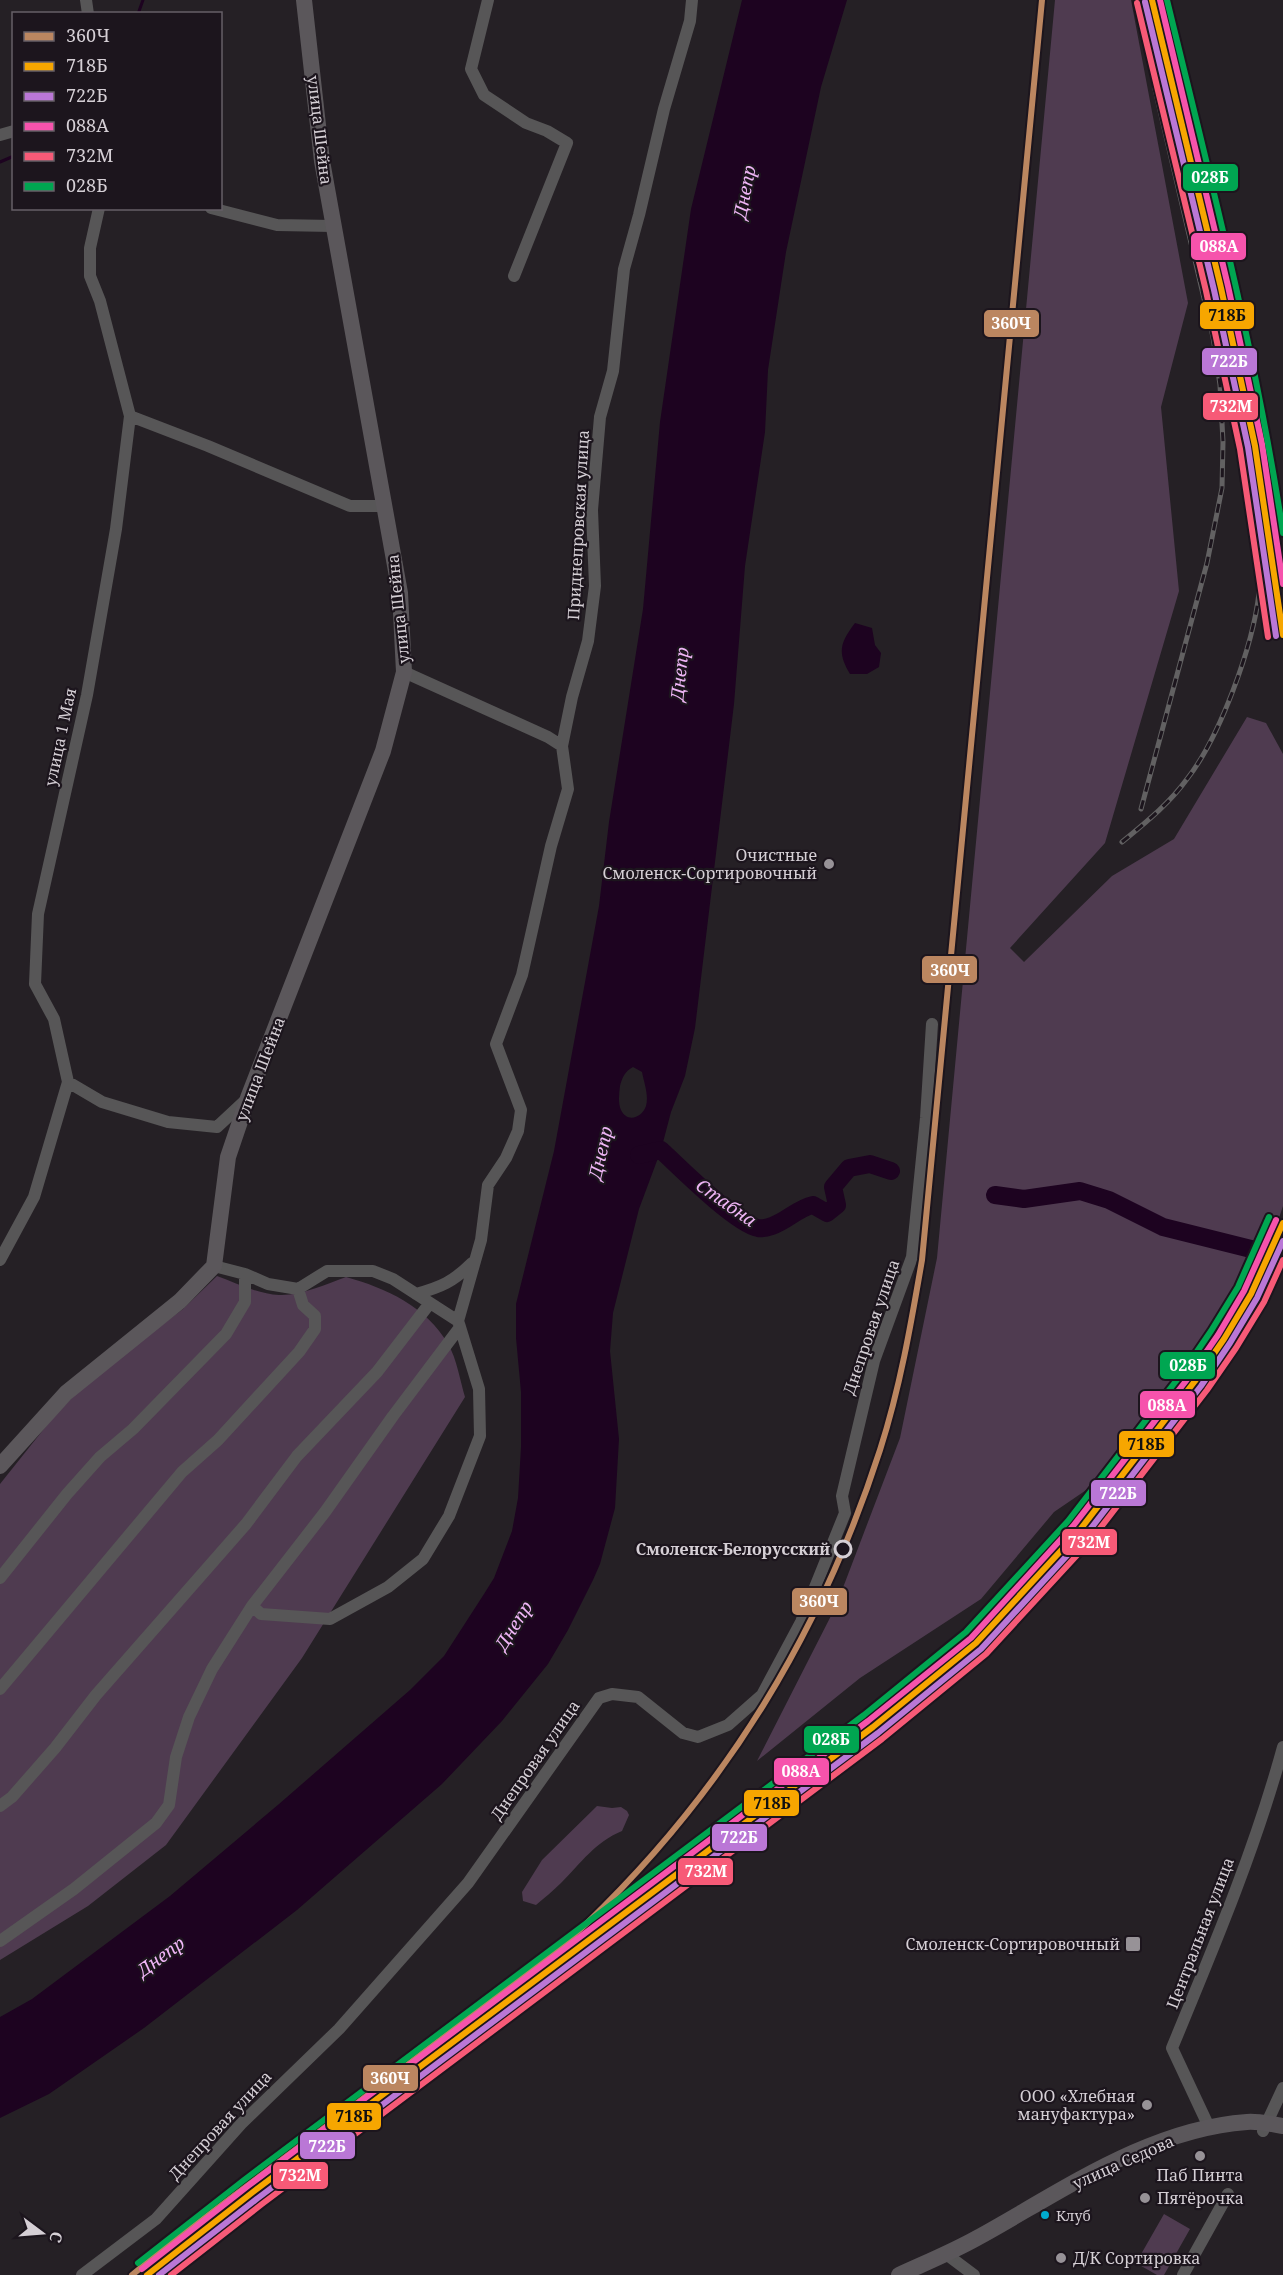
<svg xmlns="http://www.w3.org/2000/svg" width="1283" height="2275" viewBox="0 0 1283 2275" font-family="'Noto Serif',serif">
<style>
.green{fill:#4f3b50}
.water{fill:#1d0320;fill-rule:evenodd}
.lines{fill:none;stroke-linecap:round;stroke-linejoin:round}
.stream{stroke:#1d0320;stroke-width:3}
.river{stroke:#1d0320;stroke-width:18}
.street{stroke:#575657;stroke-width:12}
.secondary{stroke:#5b575b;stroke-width:16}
.rail-casing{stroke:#626162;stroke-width:5}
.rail{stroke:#1c151d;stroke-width:3;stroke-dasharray:9;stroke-linecap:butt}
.rail-1-casing{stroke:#1c151d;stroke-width:10}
.rail-2-casing{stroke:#1c151d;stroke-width:10}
.rail-3-casing{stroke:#1c151d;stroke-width:10}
.rail-4-casing{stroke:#1c151d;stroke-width:10}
.rail-5-casing{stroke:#1c151d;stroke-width:10}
.rail-6-casing{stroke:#1c151d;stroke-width:10}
.rail-1{stroke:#bb8660;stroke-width:6}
.rail-2{stroke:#f7a600;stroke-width:6}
.rail-3{stroke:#ba77d6;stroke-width:6}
.rail-4{stroke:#f653ac;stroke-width:6}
.rail-5{stroke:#f75a77;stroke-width:6}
.rail-6{stroke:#00a651;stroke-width:6}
.poi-dot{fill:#979297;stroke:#1c151d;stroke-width:2}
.stop-dot{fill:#1c151d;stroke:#d5cfd5;stroke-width:3}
.bus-dot{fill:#00a9ce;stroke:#1c151d;stroke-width:2}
.labels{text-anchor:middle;stroke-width:4.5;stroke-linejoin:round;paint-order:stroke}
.bus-label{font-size:14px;fill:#d5cfd5;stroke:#1c151d;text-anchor:start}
.street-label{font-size:16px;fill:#d5cfd5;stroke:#1c151d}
.poi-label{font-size:16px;fill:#d5cfd5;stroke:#1c151d;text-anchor:end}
.stop-label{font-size:16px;font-weight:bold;fill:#d5cfd5;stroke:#1c151d;text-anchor:end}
.water-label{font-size:18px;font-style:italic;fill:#eeb5f5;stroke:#1c151d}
.line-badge{stroke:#1c151d;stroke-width:2}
.badge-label{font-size:16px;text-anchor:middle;font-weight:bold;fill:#fff}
.pale-badge-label{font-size:16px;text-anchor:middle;font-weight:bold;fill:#111}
</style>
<rect width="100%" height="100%" fill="#252025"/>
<!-- green -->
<path class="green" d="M1055,0h76l57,303 -27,104 18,184 -74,252 -95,105 14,14 88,-86 62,-37 73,-122 19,6 17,31v452l-8,24 -33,67 -125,172 -63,43 -73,87 -121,79 -103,83 79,-155 64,-168 37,-180z
M217,1276c19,7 41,18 62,19 22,1 47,-11 67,-18 40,11 81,30 102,67 9,15 12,37 17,53l-163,261 -136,187 -78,61 -88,54v-476l51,-64 37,-39 95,-72z
M597,1806l15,2 9,-1 6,4 2,4 -7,16c-27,11 -41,32 -61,52 -8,8 -17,15 -25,22l-13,-4 -1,-9 20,-32z
M1164,2214l26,15 -26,46h-7l-21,-12z"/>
<!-- water -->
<path class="water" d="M742,0h105l-26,87 -35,165 -18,118 -3,62 -20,134 -11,138 -39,324 -10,48 -14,36 -10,38 -22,59 -26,104 -3,38 9,88 -4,69 -15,56 -7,16 -25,50 -20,34 -46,57 -60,63 -145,126 -153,118 -95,66 -49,24v-101l32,-18 138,-103 109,-92 131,-114 34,-34 40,-62 10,-16 18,-47 6,-33 3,-51v-55l-5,-54v-34l38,-153 45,-245 10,-84 34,-213 17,-187 31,-213zM633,1067l9,5c2,11 7,23 4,34 -4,12 -19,17 -25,4 -3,-7 -2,-16 -1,-24 2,-8 5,-15 13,-19z
M855,623l17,5 3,17 6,8 -2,14 -12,7h-17c-13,-22 -10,-31 5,-51z"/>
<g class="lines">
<!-- stream -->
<path class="stream" d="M138,14l5,-14
M0,162l14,-6"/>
<!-- river -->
<path class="river" d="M639,1155l22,-5c18,17 75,74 97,78 4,1 11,-1 14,-2 15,-5 26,-18 41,-21l14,8 10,-8 -4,-18 16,-19 21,-4 21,7
M995,1195l29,4 56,-8 29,9 54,27 88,22"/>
<!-- street -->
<path class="street" d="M86,0l2,14
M488,0l-17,69 13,26 42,28 21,8 20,12 -53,133
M0,135l14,-4
M211,208l66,17 56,1
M130,416l78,30 142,60h35
M404,672l144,65 14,9
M68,1082l34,20 66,20 49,5 30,-28
M0,1260l34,-63 34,-115 -14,-63 -19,-35 3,-70 49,-219 29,-166 14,-113 -30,-115 -10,-25v-28l9,-40
M214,1266l31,8 23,10 30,5 29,-18h46l20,8 65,42 2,6 19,62 1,47 -31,80 -26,43 -35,28 -58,32 -69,-5 -9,-8 73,-94 68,-96 67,-89
M416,1294c25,-7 37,-12 56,-31
M458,1321l23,-81 7,-55 18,-27 12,-27 3,-21 -25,-66 26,-69 29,-129 17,-57 -6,-43 10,-49 16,-56 7,-55 -3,-76 8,-93 13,-46 11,-102 15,-54 25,-106 26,-88 2,-21
M0,1578l67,-84 33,-37 33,-28 93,-95 19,-32v-28
M0,1689l182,-217 36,-32 81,-88 16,-23v-13l-12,-11 -5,-16
M0,1806l12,-9 43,-49 41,-53 150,-171 51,-68 80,-84 53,-69
M0,1941l74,-52 82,-66 13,-18 7,-48 13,-40 23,-48 40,-63
M1209,2127l-37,-79c41,-99 83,-198 111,-301
M1263,2131l20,-43
M946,2254l28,21
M82,2275l74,-56 85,-95 98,-95 129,-146 131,-185 13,-4 26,3 45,36 15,4 30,-12 34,-30 39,-73 44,-109 -3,-17 32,-135 38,-104 14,-139 6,-94
M1183,2275l45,-81"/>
<!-- secondary -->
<path class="secondary" d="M0,1466l66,-73 114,-92 34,-35 14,-109 20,-59 135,-347 21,-79 -4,-79 -78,-432 -18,-161
M899,2275c26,-12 53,-23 78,-37 84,-46 171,-109 270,-116 11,-1 24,2 36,4"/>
<!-- rail casing -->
<g class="rail-casing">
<path id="rail" d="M1141,809l66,-246 15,-75 1,-46 -3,-57 -7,-48 -58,-248 -6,-59
M1122,842c23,-19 47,-38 65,-63 33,-42 66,-133 72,-186 4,-28 1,-55 -1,-83"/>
</g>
<!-- rail -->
<use href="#rail" class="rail"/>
<!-- rail-1 casing -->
<g class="rail-1-casing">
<path id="rail-1" d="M132,2275l34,-28c95,-72 190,-142 284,-215 31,-23 61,-48 92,-72 15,-12 31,-23 45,-37 139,-134 234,-290 293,-473 20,-62 31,-126 42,-190l120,-1260"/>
</g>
<!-- rail-2 casing -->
<g class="rail-2-casing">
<path id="rail-2" d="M1152,0l69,288 34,158 28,189
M147,2275l106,-83 620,-465 103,-84 103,-112 116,-150 29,-42 27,-45 32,-71"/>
</g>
<!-- rail-3 casing -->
<g class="rail-3-casing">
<path id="rail-3" d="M1145,2l69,288 34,157 28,189
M159,2275l99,-77 620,-465 103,-84 104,-113 116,-150 29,-43 27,-45 26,-57"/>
</g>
<!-- rail-4 casing -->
<g class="rail-4-casing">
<path id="rail-4" d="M1160,0l68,286 34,158 21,140
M142,2269l106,-83 620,-465 103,-83 102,-112 116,-149 29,-42 26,-44 32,-71"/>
</g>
<!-- rail-5 casing -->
<g class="rail-5-casing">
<path id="rail-5" d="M1137,3l69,288 34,158 28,188
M171,2275l91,-71 620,-465 104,-85 105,-114 116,-150 29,-42 28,-46 19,-42"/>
</g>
<!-- rail-6 casing -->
<g class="rail-6-casing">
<path id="rail-6" d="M1167,0c43,177 89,353 116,533
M138,2263l106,-83 620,-465 102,-83 102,-111 115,-149 28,-41 27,-44 31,-70"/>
</g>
<!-- rail-1 -->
<use href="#rail-1" class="rail-1"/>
<!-- rail-2 -->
<use href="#rail-2" class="rail-2"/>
<!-- rail-3 -->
<use href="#rail-3" class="rail-3"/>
<!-- rail-4 -->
<use href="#rail-4" class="rail-4"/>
<!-- rail-5 -->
<use href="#rail-5" class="rail-5"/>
<!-- rail-6 -->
<use href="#rail-6" class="rail-6"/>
</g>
<!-- markers -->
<g class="poi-dot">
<circle cx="829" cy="864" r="6"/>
<rect x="1125" y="1936" width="16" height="16" rx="3"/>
<circle cx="1147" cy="2105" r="6"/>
<circle cx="1200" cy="2156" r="6"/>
<circle cx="1145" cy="2198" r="6"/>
<circle cx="1061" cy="2258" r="6"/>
</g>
<circle class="stop-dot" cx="843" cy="1549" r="8"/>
<circle class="bus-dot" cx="1045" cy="2215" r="5"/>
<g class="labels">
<!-- bus labels -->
<g class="bus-label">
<text x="1056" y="2221">Клуб</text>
</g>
<!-- street labels -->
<g class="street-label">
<text transform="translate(320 130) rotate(83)" y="6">улица Шейна</text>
<text transform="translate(578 525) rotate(-87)" y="6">Приднепровская улица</text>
<text transform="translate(398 609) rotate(-96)" y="6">улица Шейна</text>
<text transform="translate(60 737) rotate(-78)" y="6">улица 1 Мая</text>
<text transform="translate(260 1069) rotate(-69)" y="6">улица Шейна</text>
<text transform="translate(871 1327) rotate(-71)" y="6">Днепровая улица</text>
<text transform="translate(535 1760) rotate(-55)" y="6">Днепровая улица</text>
<text transform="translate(1200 1933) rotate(-69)" y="6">Центральная улица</text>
<text transform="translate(220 2125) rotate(-47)" y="6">Днепровая улица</text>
<text transform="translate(1123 2162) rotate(-24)" y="6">улица Седова</text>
</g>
<!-- poi labels -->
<g class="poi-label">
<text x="817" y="861">Очистные<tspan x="817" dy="18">Смоленск-Сортировочный</tspan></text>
<text x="1120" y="1950">Смоленск-Сортировочный</text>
<text x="1135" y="2102">ООО «Хлебная<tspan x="1135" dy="18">мануфактура»</tspan></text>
<text x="1200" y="2181" text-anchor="middle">Паб Пинта</text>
<text x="1157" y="2204" text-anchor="start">Пятёрочка</text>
<text x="1073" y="2264" text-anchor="start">Д/К Сортировка</text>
</g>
<!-- stop labels -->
<g class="stop-label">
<text x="830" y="1555">Смоленск-Белорусский</text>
</g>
<!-- water labels -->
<g class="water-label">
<text transform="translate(745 192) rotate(-79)" y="6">Днепр</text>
<text transform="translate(680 674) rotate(-84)" y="6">Днепр</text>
<text transform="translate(601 1153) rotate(-77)" y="6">Днепр</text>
<text transform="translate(726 1203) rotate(35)" y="6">Стабна</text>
<text transform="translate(514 1626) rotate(-58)" y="6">Днепр</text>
<text transform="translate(161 1957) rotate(-36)" y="6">Днепр</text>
</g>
</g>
<g class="line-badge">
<rect x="1182" y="163" width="57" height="29" rx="6" fill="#00a651"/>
<rect x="1190" y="232" width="57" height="29" rx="6" fill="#f653ac"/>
<rect x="1199" y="301" width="56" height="29" rx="6" fill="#f7a600"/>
<rect x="983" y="309" width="57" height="29" rx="6" fill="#bb8660"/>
<rect x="1201" y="347" width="57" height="29" rx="6" fill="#ba77d6"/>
<rect x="1202" y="392" width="57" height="29" rx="6" fill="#f75a77"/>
<rect x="921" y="955" width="57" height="29" rx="6" fill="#bb8660"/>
<rect x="1159" y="1351" width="57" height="29" rx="6" fill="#00a651"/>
<rect x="1139" y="1390" width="57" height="29" rx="6" fill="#f653ac"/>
<rect x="1118" y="1430" width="57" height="28" rx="6" fill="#f7a600"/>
<rect x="1090" y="1479" width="57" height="28" rx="6" fill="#ba77d6"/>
<rect x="1061" y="1528" width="57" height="28" rx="6" fill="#f75a77"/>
<rect x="791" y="1587" width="57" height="29" rx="6" fill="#bb8660"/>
<rect x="803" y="1725" width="57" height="29" rx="6" fill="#00a651"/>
<rect x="773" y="1757" width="57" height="29" rx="6" fill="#f653ac"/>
<rect x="743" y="1789" width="57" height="28" rx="6" fill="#f7a600"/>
<rect x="711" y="1823" width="57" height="29" rx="6" fill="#ba77d6"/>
<rect x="677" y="1857" width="57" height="29" rx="6" fill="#f75a77"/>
<rect x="362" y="2064" width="57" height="28" rx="6" fill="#bb8660"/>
<rect x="326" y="2102" width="56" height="29" rx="6" fill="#f7a600"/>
<rect x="299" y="2131" width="57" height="29" rx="6" fill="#ba77d6"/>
<rect x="272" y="2161" width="57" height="29" rx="6" fill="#f75a77"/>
</g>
<g class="badge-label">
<text x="1210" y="183">028Б</text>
<text x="1219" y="252">088А</text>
<text x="1011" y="329">360Ч</text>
<text x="1229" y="367">722Б</text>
<text x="1231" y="412">732М</text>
<text x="950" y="976">360Ч</text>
<text x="1188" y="1371">028Б</text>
<text x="1167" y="1411">088А</text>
<text x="1118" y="1499">722Б</text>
<text x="1089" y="1548">732М</text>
<text x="819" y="1607">360Ч</text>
<text x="831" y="1745">028Б</text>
<text x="801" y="1777">088А</text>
<text x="739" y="1843">722Б</text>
<text x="706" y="1877">732М</text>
<text x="390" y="2084">360Ч</text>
<text x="327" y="2152">722Б</text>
<text x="300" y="2181">732М</text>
</g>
<g class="pale-badge-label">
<text x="1227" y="321">718Б</text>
<text x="1146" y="1450">718Б</text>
<text x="772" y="1809">718Б</text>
<text x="354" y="2122">718Б</text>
</g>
<!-- legend -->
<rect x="12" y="12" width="210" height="198" fill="#1c151d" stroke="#665f67" stroke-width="1.5"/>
<rect x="24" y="32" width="30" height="9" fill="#bb8660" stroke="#665f67" stroke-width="1.5"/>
<text x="66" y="42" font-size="18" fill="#d5cfd5">360Ч</text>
<rect x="24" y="62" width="30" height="9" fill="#f7a600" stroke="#665f67" stroke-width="1.5"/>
<text x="66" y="72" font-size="18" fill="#d5cfd5">718Б</text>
<rect x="24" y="92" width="30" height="9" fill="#ba77d6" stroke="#665f67" stroke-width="1.5"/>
<text x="66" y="102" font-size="18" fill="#d5cfd5">722Б</text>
<rect x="24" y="122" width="30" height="9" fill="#f653ac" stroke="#665f67" stroke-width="1.5"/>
<text x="66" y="132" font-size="18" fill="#d5cfd5">088А</text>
<rect x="24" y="152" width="30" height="9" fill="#f75a77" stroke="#665f67" stroke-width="1.5"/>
<text x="66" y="162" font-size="18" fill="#d5cfd5">732М</text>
<rect x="24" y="182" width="30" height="9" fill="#00a651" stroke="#665f67" stroke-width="1.5"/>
<text x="66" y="192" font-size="18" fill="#d5cfd5">028Б</text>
<!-- north arrow -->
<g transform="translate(42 2233) rotate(106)" stroke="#1c151d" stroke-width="4.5" paint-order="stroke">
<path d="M0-4.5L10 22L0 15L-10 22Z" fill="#d5cfd5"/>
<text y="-9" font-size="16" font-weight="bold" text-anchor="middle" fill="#d5cfd5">С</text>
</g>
</svg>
